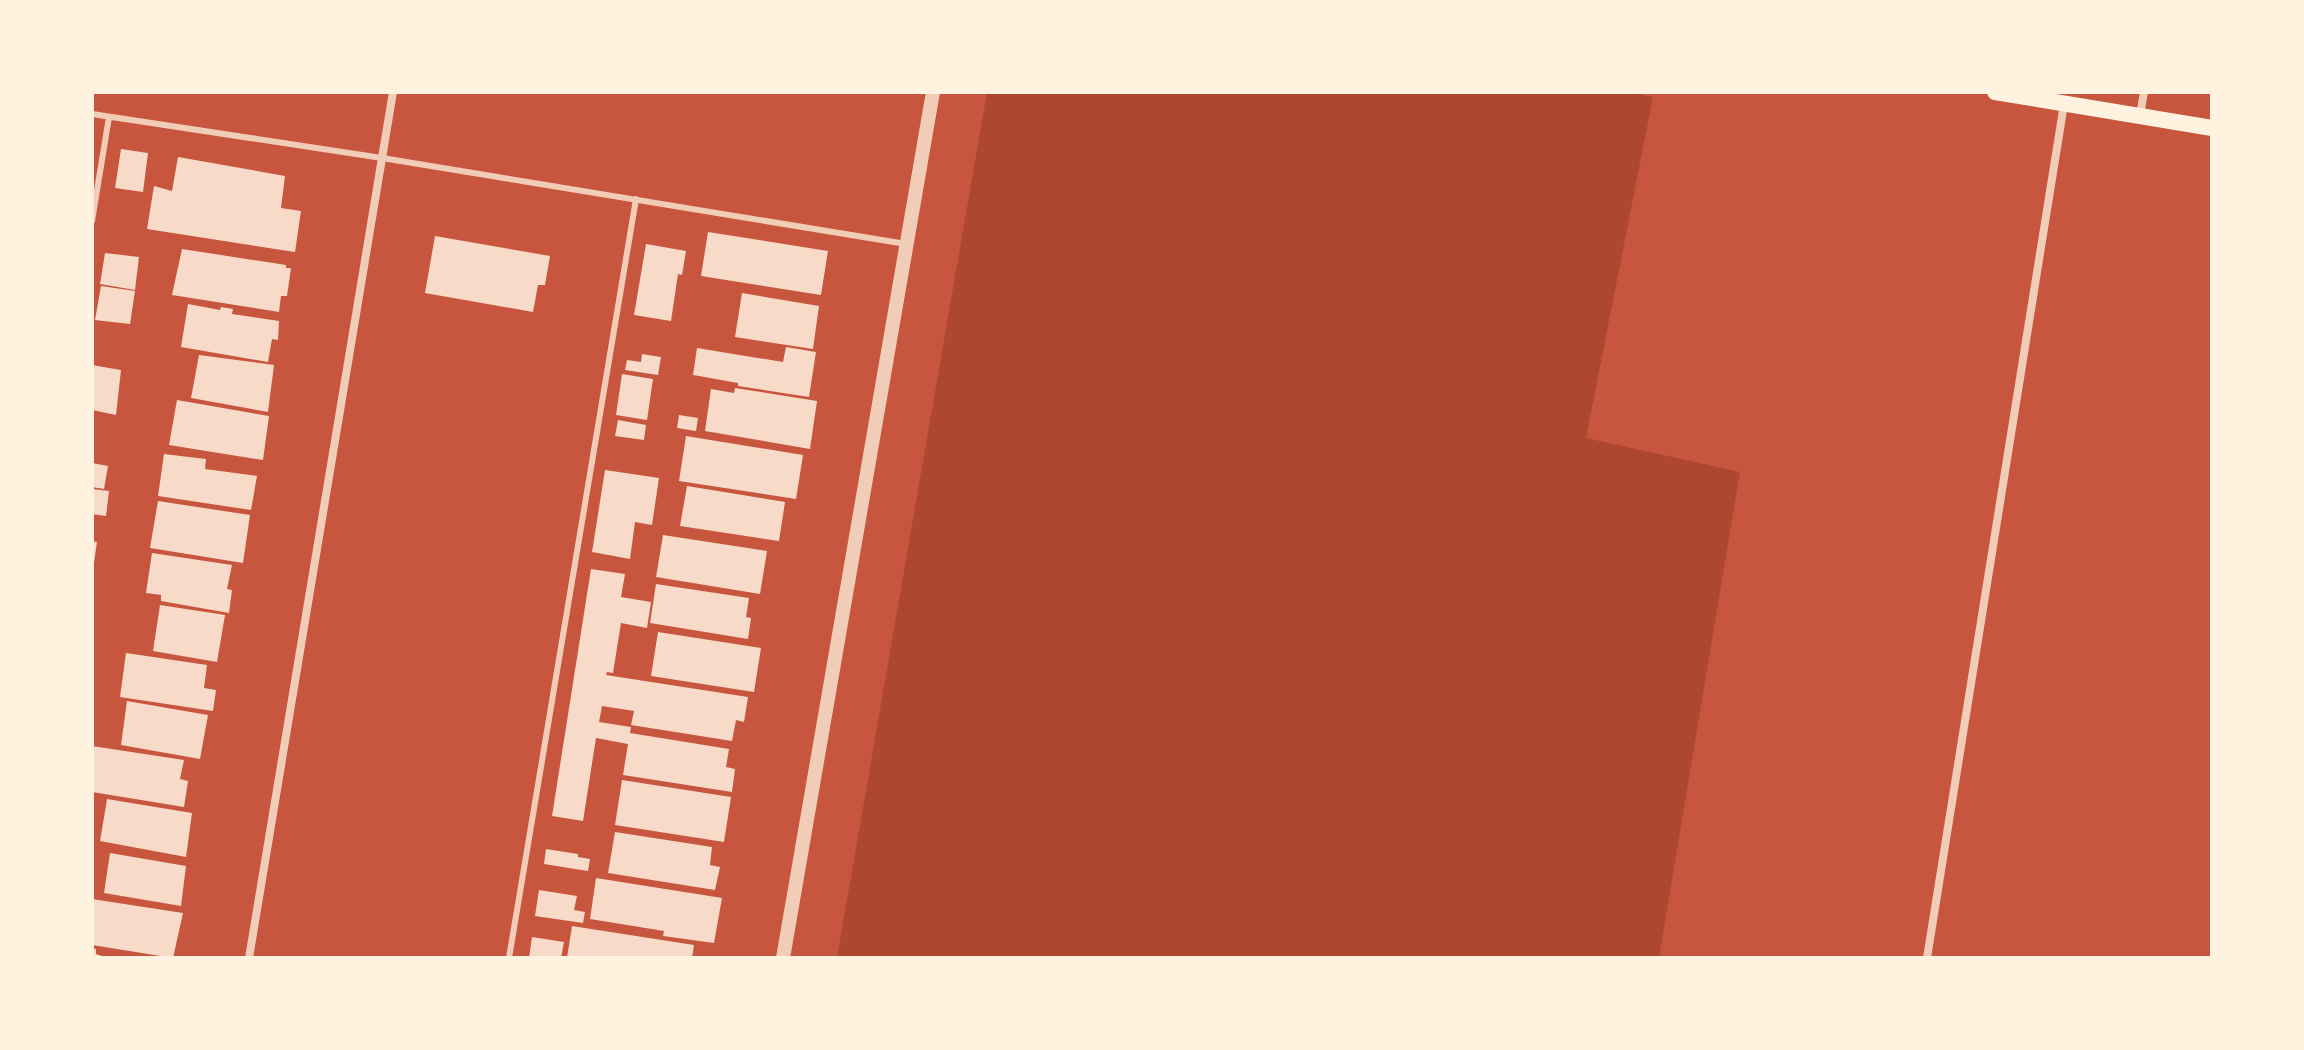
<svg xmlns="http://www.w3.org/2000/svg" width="2304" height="1050" viewBox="0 0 2304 1050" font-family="'Noto Sans',sans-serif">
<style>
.green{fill:#ae4732}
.building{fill:#f7dbc8}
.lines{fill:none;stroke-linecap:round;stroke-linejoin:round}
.service{stroke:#f1ccb7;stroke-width:6}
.minor{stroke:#f1ccb7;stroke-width:8}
.tertiary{stroke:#f1ccb7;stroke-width:14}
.secondary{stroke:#fff3e0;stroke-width:16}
</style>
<rect width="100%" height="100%" fill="#c8553d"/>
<!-- green -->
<path class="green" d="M987,92h639l27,5 -67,341 154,34 -81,486h-822z"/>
<!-- building -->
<path class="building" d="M121,149l27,4 -5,39 -28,-4z
M178,157l107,19 -4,32 20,3 -6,41 -148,-23 7,-43 18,5z
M708,232l120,19 -7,44 -120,-19z
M435,236l115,20 -5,29h-7l-5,27 -108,-19z
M646,244l40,7 -4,24 -4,-1 -7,47 -37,-6z
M182,249l104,16v3h5l-4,28h-6l-2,16 -107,-17z
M105,253l34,4 -4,33 -35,-6z
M101,286l34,5 -5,33 -35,-4z
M742,293l77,13 -6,43 -78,-12z
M188,304l32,6 1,-3 12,2 -1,5 47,7 -1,19 -6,-1 -4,23 -87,-15z
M786,347l30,5 -7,45 -71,-11v-3l-45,-8 4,-27 86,14z
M642,354l19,3 -3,18 -33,-5 2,-10 14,2z
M199,355l75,10 -6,47 -77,-14z
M92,365l29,5 -5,45 -24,-5z
M622,374l31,5 -6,41 -31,-5z
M735,388l82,13 -7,48 -105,-18 6,-42 23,4z
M177,400l92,16 -6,44 -94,-15z
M679,415l19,3 -2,13 -19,-3z
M618,420l28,5 -2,15 -29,-4z
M686,436l117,19 -7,44 -117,-18z
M164,454l42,5 -1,10 52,7 -6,34 -93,-14z
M92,463l16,3 -4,23 -12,-2z
M605,470l54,8 -7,47 -17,-3 -5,37 -38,-7z
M687,486l98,16 -6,39 -99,-15z
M92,489l17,2 -3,25 -14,-2z
M158,501l92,14 -7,48 -93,-15z
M663,535l104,16 -7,43 -104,-17z
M92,541l5,1 -3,21h-2z
M152,553l80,12 -5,24 5,1 -3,23 -68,-12v-6l-15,-2z
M591,569l34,5 -4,23 30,5 -4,26 -26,-5 -8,50 -6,-1 -1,3 142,22 -4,25 -8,-2 -4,21 -101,-16 3,-14 -32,-5 -3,16 32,5 -1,6 99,16 -3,18 9,2 -3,23 -109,-17 5,-31 -32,-6 -13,83 -31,-5z
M656,584l93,14 -3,19 5,1 -3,21 -98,-16z
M160,605l65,10 -8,47 -64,-11z
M658,632l103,16 -7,44 -103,-16z
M126,653l81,12 -3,23 12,2 -3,21 -93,-14z
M127,701l81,14 -8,44 -79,-14z
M92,746l92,14 -4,19 8,2 -4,26 -92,-15z
M622,780l109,17 -7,45 -109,-17z
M107,799l85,14 -6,44 -86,-16z
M615,832l97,15 -2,18 10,2 -5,23 -107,-17z
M546,849l32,5v3l12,2 -2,12 -44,-7z
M110,853l76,13 -5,40 -77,-13z
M596,878l126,20 -8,45 -51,-7 1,-5 -74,-12z
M539,890l38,6 -3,14 11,2 -2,11 -48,-7z
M92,899l91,14 -10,45 -81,-13z
M572,926l122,19 -2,13h-125z
M532,937l32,5 -3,16h-32z
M92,948l4,1v5l12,4h-16z"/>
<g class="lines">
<!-- service -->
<path class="service" d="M92,114l290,44 524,86
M92,221l17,-104
M509,958l127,-759"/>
<!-- minor -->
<path class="minor" d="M2140,115l4,-23
M249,958l144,-866
M1927,958l137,-854"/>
<!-- tertiary -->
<path class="tertiary" d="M783,958l150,-866"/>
<!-- secondary -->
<path class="secondary" d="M1995,92l217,36"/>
</g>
<!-- border -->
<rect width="2304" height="1050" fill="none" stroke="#fff3e0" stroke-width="188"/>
</svg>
